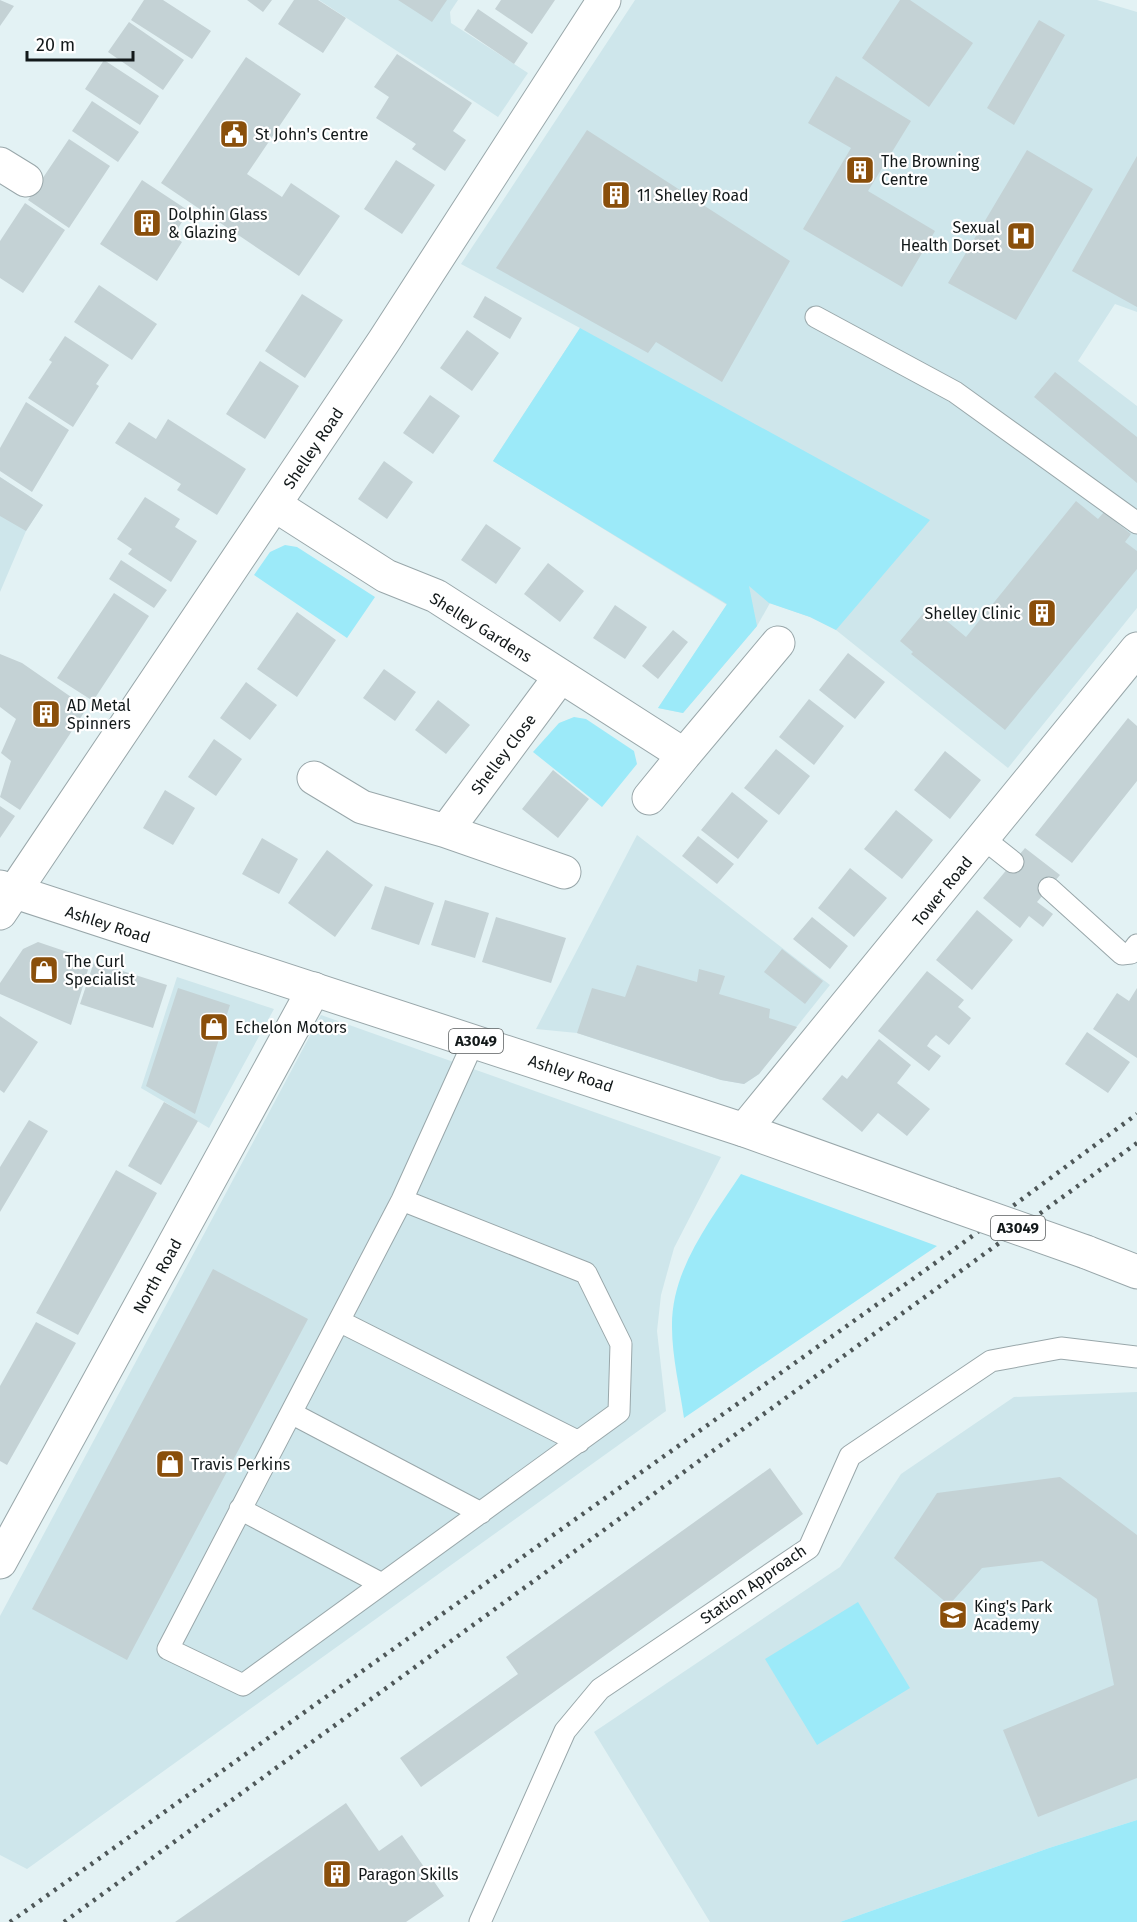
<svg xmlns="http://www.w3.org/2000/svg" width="1137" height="1922" viewBox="0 0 1137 1922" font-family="'Fira Sans',sans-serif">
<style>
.built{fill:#cee6eb}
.green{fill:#9ceaf9}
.building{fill:#c4d2d5}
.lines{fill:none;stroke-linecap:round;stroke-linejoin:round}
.lane-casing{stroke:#99a7aa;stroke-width:23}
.street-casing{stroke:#99a7aa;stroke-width:35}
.primary-casing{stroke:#99a7aa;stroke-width:35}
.lane{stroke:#fff;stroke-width:21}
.street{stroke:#fff;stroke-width:33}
.primary{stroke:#fff;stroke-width:33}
.rail{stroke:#4e5758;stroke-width:4.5;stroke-dasharray:3 6;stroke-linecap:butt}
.primary-bridge-casing{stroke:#99a7aa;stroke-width:35;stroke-linecap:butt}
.primary-bridge{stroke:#fff;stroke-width:33}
.labels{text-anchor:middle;stroke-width:4.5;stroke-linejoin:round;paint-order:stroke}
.shield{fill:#fff;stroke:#5a5e5f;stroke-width:1.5}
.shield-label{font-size:15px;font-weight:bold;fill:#13191a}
.poi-label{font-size:16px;fill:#13191a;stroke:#fff;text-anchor:start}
.street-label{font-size:16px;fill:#13191a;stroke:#fff}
</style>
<rect width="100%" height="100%" fill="#e3f2f4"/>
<!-- built -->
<path class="built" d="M319,0h139l-8,12 1,11 77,50 -30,44z
M635,0h462l40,12v300l-22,-8 -37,57 59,45v202l-129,160 -172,-138 -26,-13 -40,-14 -13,23 -74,87 -25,-5 69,-103 -234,-144 87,-133 -119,-64z
M0,477l43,28 -17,26 -26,61z
M637,835l193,150 -71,89 -15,10 -23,-4 -144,-47 -41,-4z
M177,977l97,32 -65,119 -68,-40z
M321,1015l400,142 -47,91 -13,47 -4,36 9,80 -639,458 -27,-14v-239z
M1137,1392v428l-88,28 -209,74h-130l-116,-190 246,-165 61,-93 113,-77z"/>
<!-- green -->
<path class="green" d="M580,328l350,192 -94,110 -26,-13 -41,-14 -20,-17 8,40 -74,87 -25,-5 69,-104 -234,-143z
M285,545l12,2 78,50 -28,41 -93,-63 16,-23z
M574,717l12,2 48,32 3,13 -35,43 -69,-55 26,-29z
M741,1174l196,72 -253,172c-4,-29 -12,-61 -12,-91 -1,-58 39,-107 69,-153z
M858,1602l52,86 -93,57 -52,-86z
M1137,1820v102h-297l209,-74z"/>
<!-- building -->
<path class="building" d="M0,0l14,6 -14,20z
M144,0h19l48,31 -19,28 -61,-39z
M247,0h25l-9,12z
M294,0h24l28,18 -23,35 -45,-29z
M398,0h49l-15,22z
M501,0h54l-23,34 -37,-25z
M900,0h10l63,43 -44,64 -67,-49z
M478,9l50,34 -14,21 -50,-34z
M1039,20l26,15 -51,90 -27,-17z
M129,22l55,38 -21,30 -55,-38z
M397,54l75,49 -19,28 13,9 -21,31 -33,-22 4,-5 -40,-26 13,-21 -15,-10z
M246,57l55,37 -54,80 35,23 9,-14 49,33 -41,60 -138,-93z
M104,60l55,36 -19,29 -55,-36z
M836,76l75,45 -43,70 67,40 -33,56 -99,-58 48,-81 -43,-25z
M92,101l47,31 -21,30 -46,-31z
M587,130l203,131 -68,121 -66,-40 -8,11 -152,-85z
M69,139l41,27 -41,62 -41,-28z
M1027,150l66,39 -77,131 -68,-37z
M1137,156v151l-65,-36z
M396,160l39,25 -33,49 -38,-25z
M142,180l47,31 -16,25 9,6 -25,39 -57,-37z
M25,203l40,27 -42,63 -23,-15v-37z
M99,285l58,39 -25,36 -58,-38z
M302,294l41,26 -38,58 -40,-27z
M485,296l37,22 -12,21 -37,-22z
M467,330l32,23 -27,38 -32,-23z
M65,336l44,29 -13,19 3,2 -26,41 -45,-29 24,-36 -3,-2z
M260,361l39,25 -34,53 -39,-25z
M1055,372l82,65v46l-103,-86z
M430,395l30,21 -27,38 -30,-21z
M26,402l43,28 -37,62 -32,-21v-23z
M168,419l78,50 -29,46 -40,-25 4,-6 -66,-41 14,-21 27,17z
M384,461l29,21 -26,37 -29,-20z
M0,477l43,28 -17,26 -26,-15z
M145,497l35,22 -5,8 22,14 -26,41 -43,-28 4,-5 -15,-10z
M1076,501l22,18 6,-7 27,22 -6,8 12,9v18l-132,161 -94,-76 2,-2 -13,-11 26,-31 13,11 3,-4 24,20z
M486,524l35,24 -25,36 -35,-24z
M121,560l46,30 -13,18 -45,-29z
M548,563l36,28 -24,31 -36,-28z
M114,593l35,23 -56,85 -36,-23z
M615,605l32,22 -22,32 -32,-21z
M297,612l39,28 -39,57 -40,-28z
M673,630l15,12 -30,37 -16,-13z
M848,653l37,29 -30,37 -36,-29z
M0,654l22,9 65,45 -67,102 -20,-13 11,-36 -10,-8 15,-34 -16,-12z
M384,669l32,23 -21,29 -32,-23z
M246,682l31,23 -27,35 -30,-22z
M809,699l35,27 -30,39 -35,-28z
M438,700l32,25 -24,29 -31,-24z
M1128,718l9,8v55l-65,82 -37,-28z
M214,739l28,20 -26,37 -28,-19z
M776,749l34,27 -31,39 -35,-27z
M945,751l36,29 -31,39 -36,-29z
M553,770l36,29 -31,39 -36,-29z
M165,790l30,18 -22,37 -30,-17z
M732,792l36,29 -30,38 -37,-29z
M0,806l15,10 -15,22z
M896,810l37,30 -31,39 -38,-30z
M698,836l36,28 -17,20 -35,-28z
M262,838l36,21 -19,35 -37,-20z
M1025,848l35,27 -23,27 16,12 -10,13 -14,-11 -9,12 -37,-30z
M327,850l46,35 -38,52 -47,-34z
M850,868l37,30 -33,39 -36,-29z
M385,886l49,17 -15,42 -48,-16z
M445,900l44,13 -14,45 -44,-13z
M977,910l36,30 -41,50 -36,-30z
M496,917l70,21 -15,45 -69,-21z
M812,917l36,29 -18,23 -37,-30z
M38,942l53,18 -20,65 -71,-31v-11l23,-34z
M782,949l41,32 -18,23 -41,-32z
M94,962l73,23 -14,43 -73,-24z
M637,965l60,17 2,-13 26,7 -6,18 51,15 -1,9 28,9 -38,47 -15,10 -23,-4 -144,-47 15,-45 33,9z
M927,971l37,29 -6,7 13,11 -22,27 -13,-10 -5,5 -4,6 14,10 -12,15 -51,-40z
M178,988l52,17 -35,109 -49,-28z
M1137,988v70l-44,-29 24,-36 12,8z
M0,1016l38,26 -34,51 -4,-3z
M1087,1032l43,30 -22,31 -43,-29z
M879,1039l32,26 -14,18 33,26 -23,27 -29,-23 -16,19 -40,-33 20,-24 5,4z
M164,1102l34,19 -37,64 -33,-19z
M29,1120l19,11 -48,81v-45z
M116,1170l41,23 -79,142 -42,-22z
M213,1269l95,50 -181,341 -95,-51z
M36,1322l40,21 -69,122 -7,-4v-75z
M770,1468l33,46 -382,273 -21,-29 118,-84 -12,-17z
M1060,1477l77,58v243l-99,39 -35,-87 111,-45 -17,-86 -55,-38 -60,7 -33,37 -55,-47 43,-65z
M346,1803l33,48 23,-16 42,61 -38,26h-231z"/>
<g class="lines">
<!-- lane casing -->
<g class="lane-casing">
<path id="lane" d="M816,317l139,75 182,131
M984,839l29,23
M1049,888l73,66 9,-1 6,-8
M402,1200l184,73 35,71 -2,68 -376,273 -75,-36 234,-449 72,-159
M339,1321l240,121
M291,1413l190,100
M240,1509l142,75
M480,1922l85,-191 35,-42 209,-141 41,-92 141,-95 70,-13 76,9"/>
</g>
<!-- street casing -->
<g class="street-casing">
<path id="street" d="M0,164l26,16
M275,505l111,71 50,20 248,159 94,-112
M314,778l48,29 84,24 114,-154
M649,798l35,-43
M446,831l118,41
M0,913l384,-572 220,-341
M744,1130l393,-481
M0,1562l314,-573"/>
</g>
<!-- primary casing -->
<g class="primary-casing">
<path id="primary" d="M0,887l744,243 206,74
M1086,1252l51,20"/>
</g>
<!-- lane -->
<use href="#lane" class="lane"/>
<!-- street -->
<use href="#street" class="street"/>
<!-- primary -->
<use href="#primary" class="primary"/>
<!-- rail -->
<path class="rail" d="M10,1922l942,-671 185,-137
M64,1922l1073,-779"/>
<!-- primary-bridge casing -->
<g class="primary-bridge-casing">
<path id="primary-bridge" d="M950,1204l136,48"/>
</g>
<!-- primary-bridge -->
<use href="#primary-bridge" class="primary-bridge"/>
</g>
<!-- icons -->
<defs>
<g id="civic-square" transform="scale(1.5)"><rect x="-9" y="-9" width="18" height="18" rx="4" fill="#8a4f0b" stroke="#fff"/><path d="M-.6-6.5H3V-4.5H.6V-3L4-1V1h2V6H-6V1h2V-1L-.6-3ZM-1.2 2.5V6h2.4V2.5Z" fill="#fff"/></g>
<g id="building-square" transform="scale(1.5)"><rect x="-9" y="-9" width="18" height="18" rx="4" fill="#8a4f0b" stroke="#fff"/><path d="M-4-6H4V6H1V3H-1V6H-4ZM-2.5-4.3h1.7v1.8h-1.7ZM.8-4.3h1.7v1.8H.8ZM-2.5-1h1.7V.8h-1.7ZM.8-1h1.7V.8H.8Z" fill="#fff"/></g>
<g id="hospital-square" transform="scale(1.5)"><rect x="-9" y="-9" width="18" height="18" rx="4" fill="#8a4f0b" stroke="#fff"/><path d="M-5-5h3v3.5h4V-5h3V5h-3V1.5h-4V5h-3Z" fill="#fff"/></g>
<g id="shop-square" transform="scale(1.5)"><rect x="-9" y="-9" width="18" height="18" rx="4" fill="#8a4f0b" stroke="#fff"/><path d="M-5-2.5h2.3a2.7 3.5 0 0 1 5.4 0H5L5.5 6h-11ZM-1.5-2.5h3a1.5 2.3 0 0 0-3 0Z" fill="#fff"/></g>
<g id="school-square" transform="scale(1.5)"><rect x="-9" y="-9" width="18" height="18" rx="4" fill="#8a4f0b" stroke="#fff"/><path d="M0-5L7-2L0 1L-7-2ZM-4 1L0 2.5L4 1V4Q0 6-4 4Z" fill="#fff"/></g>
</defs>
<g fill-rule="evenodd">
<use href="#civic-square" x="234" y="134"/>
<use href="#building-square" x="860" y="170"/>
<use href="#building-square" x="616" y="195"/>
<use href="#building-square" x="147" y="223"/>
<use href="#hospital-square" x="1021" y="236"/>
<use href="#building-square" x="1042" y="613"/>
<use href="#building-square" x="46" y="714"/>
<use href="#shop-square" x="44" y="970"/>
<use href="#shop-square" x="214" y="1027"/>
<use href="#shop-square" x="170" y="1464"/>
<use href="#school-square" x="953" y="1615"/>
<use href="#building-square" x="337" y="1874"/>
</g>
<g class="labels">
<!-- shield labels -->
<g class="shield">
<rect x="449" y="1029" width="54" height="24" rx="4.5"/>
<rect x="991" y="1216" width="54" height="24" rx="4.5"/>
</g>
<g class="shield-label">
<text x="476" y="1046">A3049</text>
<text x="1018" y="1233">A3049</text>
</g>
<!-- poi labels -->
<g class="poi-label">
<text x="255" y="140">St John's Centre</text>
<text x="881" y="167">The Browning<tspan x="881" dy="18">Centre</tspan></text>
<text x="637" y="201">11 Shelley Road</text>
<text x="168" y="220">Dolphin Glass<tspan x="168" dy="18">&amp; Glazing</tspan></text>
<text x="1000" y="233" text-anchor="end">Sexual<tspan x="1000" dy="18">Health Dorset</tspan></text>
<text x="1021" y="619" text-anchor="end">Shelley Clinic</text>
<text x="67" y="711">AD Metal<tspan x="67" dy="18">Spinners</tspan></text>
<text x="65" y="967">The Curl<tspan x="65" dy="18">Specialist</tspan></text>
<text x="235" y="1033">Echelon Motors</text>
<text x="191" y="1470">Travis Perkins</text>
<text x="974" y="1612">King's Park<tspan x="974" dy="18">Academy</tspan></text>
<text x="358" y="1880">Paragon Skills</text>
</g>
<!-- street labels -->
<g class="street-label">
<text transform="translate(313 448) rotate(-56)" y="6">Shelley Road</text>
<text transform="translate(481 627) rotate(32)" y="6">Shelley Gardens</text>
<text transform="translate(503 754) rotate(-53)" y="6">Shelley Close</text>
<text transform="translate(942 891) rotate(-51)" y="6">Tower Road</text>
<text transform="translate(108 924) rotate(18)" y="6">Ashley Road</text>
<text transform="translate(571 1073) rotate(18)" y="6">Ashley Road</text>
<text transform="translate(157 1276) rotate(-61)" y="6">North Road</text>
<text transform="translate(753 1584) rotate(-35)" y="6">Station Approach</text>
</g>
</g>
<!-- scale -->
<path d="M27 51v9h106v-9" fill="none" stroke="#13191a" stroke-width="3"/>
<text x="36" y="51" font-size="18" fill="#13191a" stroke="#ffffff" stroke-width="4.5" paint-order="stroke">20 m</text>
</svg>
